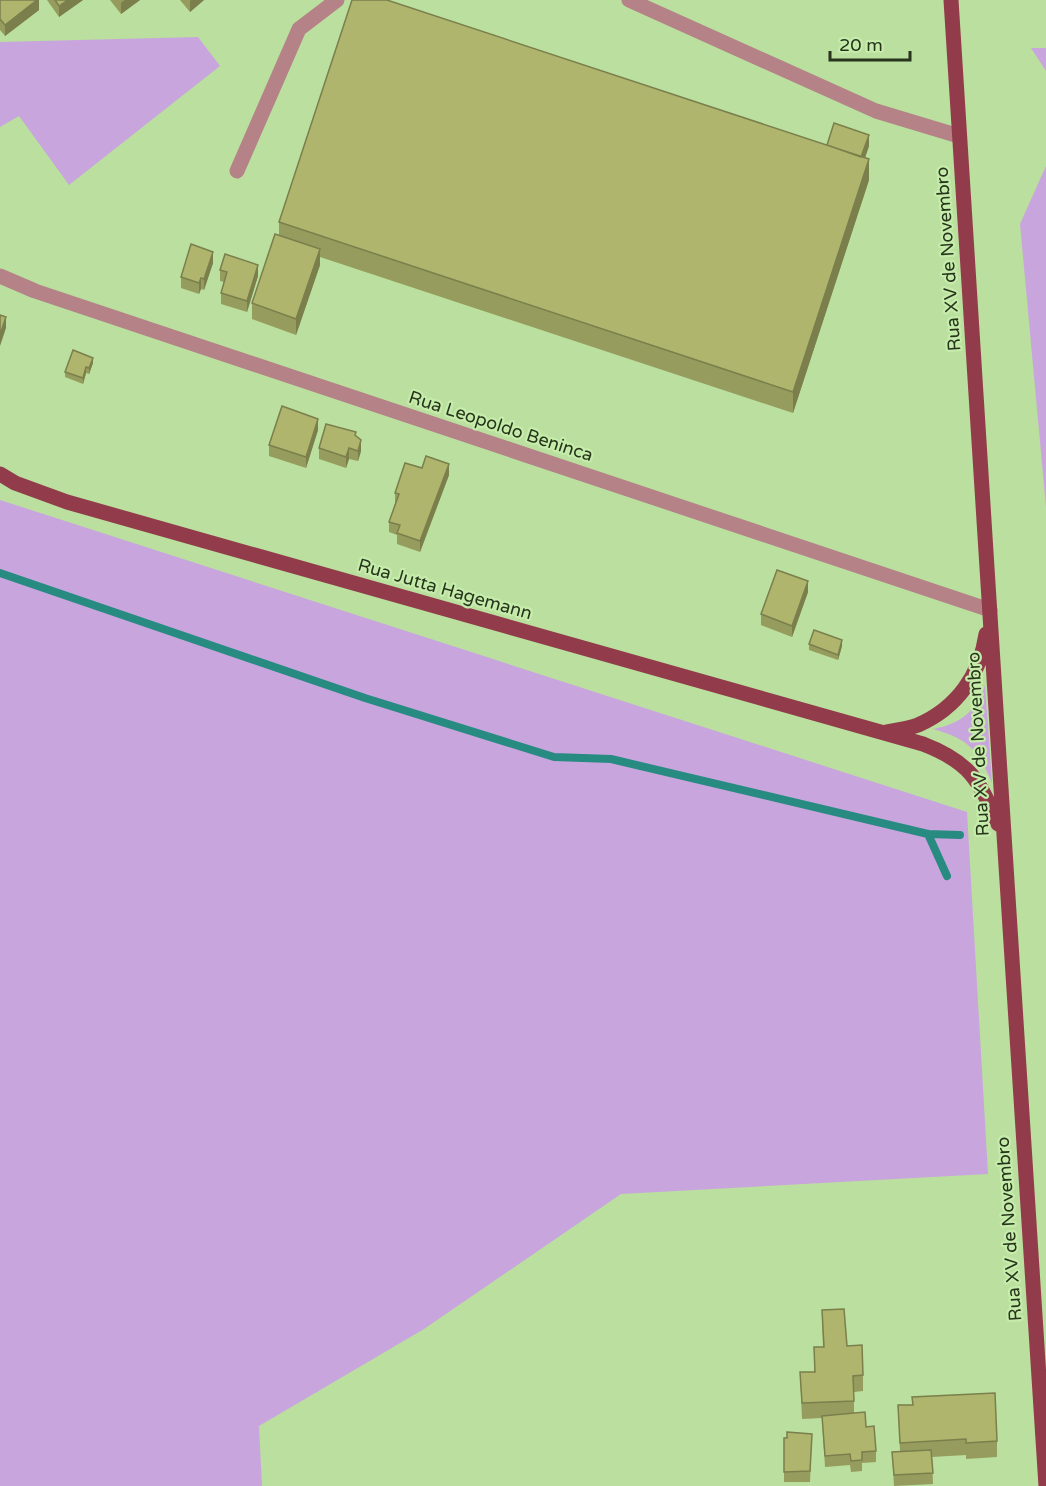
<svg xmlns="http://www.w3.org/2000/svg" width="1046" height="1486" viewBox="0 0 1046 1486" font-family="'Varela Round',sans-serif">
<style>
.green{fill:#c9a5de}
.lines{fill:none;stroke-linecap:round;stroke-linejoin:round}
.stream{stroke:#288b81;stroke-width:8}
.lane{stroke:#b48287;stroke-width:15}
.street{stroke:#b48287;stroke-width:15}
.primary{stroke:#923c4b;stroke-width:15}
.wall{fill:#969c5e}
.shaded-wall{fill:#7a7f4c}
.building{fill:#afb56d;stroke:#7a7f4c;stroke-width:1.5}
.labels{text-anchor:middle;stroke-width:4.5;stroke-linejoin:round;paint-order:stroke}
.street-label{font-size:18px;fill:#26351b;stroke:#c6ecab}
</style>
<rect width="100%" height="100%" fill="#badf9e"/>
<!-- green -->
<path class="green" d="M198,37l22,29 -151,119 -50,-69 -19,11v-85z
M1031,48h15v23z
M1046,166v341l-26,-283z
M0,500l967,312 21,362 -367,20 -197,135 -165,97 3,60h-262z
M985,685l7,98c-14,-33 -23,-44 -59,-54 27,-5 43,-17 52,-44z"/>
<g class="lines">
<!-- stream -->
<path class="stream" d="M0,573l365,125 189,59 57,2 317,75 32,1
M928,834l19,42"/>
<!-- lane -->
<path class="lane" d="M629,0l247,111 83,25
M237,171l62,-142 38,-29"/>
<!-- street -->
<path class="street" d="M0,276l35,15 955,319"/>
<!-- primary -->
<path class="primary" d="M951,0c32,495 62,991 95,1486
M0,474l15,9 52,19 856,242c47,18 56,36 75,80
M886,732c10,-2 22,-3 32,-7 39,-17 62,-50 68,-91"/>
</g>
<!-- wall -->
<path class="wall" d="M0,0h39v10l-34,26 -5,-6z
M47,0h36l-24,17z
M110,0h30l-19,14z
M180,0h24l-14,12z
M827,145l42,1 -4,12 4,22 -76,233 -473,-156v8l-24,70 -44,-16v-16l27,-68v-13z
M213,263l-9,27 -3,-1 -2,5 -18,-6v-11z
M220,270l38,6 -11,36 -26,-8v-11l3,-11 -4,-1z
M93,363l-4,11 -3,-1 -3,11 -18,-7v-5z
M318,430l-12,38 -37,-12v-11z
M356,436l5,15 -3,10 -9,-2 -3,9 -27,-9v-11z
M422,468l27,7 -29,77 -23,-8v-9l-8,-3v-10l6,-18v-11z
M808,592l-16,45 -31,-12v-11z
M809,644l33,2 -4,14 -29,-10z
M822,1310l25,36 16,29v16l-9,1v21l12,14 10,24v11l-14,1v8l-11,1 -1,-7 -25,2 -3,-49 -20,1 -2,-47h14v-25h9z
M912,1397l85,44v16l-31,2v-4l-34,2 1,27 -39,2 -2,-34 8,-1 -2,-46h14z
M812,1434l-2,48h-26v-44z"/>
<!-- shaded-wall -->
<path class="shaded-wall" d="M37,0h2v10l-34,26v-11z
M68,0h15l-24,17v-11z
M125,0h15l-19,14v-11z
M191,0h13l-14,12v-11z
M869,135v11l-10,29v-11z
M869,159v21l-76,233v-21z
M320,249v16l-24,70v-16z
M213,252v11l-9,27v-11z
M258,265v11l-11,36v-11z
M201,278v11l-2,5v-11z
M6,317v11l-6,18v-11z
M93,358v5l-4,11v-6z
M86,367v6l-3,11v-6z
M318,419v11l-12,38v-11z
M361,440v11l-3,10v-10z
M349,448v11l-3,9v-11z
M449,464v11l-29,77v-11z
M808,581v11l-16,45v-11z
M842,640v6l-4,14v-5z"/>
<!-- building -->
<path class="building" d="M0,0h37l-32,25 -5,-6z
M55,0h13l-9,6z
M352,0h35l482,159 -76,233 -514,-170z
M834,123l35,12 -8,22 -34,-12z
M275,234l45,15 -24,70 -44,-16z
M191,244l22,8 -9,27 -3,-1 -2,5 -18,-6z
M225,254l33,11 -11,36 -26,-8 6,-21 -7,-2z
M0,315l6,2 -6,18z
M73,350l20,8 -4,10 -3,-1 -3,11 -18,-6z
M282,406l36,13 -12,38 -37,-12z
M326,424l30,8 -1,3 6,5 -3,11 -9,-3 -3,9 -27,-9z
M426,456l23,8 -29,77 -23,-8 3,-8 -11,-3 10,-28 -4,-1 10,-30 17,5z
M777,570l31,11 -16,45 -31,-12z
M814,630l28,10 -4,15 -29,-11z
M844,1309l3,37 15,-1 1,30 -10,1 1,25 -52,2 -2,-31h15l-1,-25h10l-2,-37z
M995,1393l2,48 -31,2v-4l-66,4 -2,-38h15l-1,-8z
M865,1412l1,15 8,-1 2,25 -14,1v8l-11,1 -1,-7 -25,2 -3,-40z
M787,1432l25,2 -2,37 -26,1v-34h3z
M931,1450l2,23 -39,2 -2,-23z"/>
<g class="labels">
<!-- street labels -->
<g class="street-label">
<text transform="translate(948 259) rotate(-94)" y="6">Rua XV de Novembro</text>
<text transform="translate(501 426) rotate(18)" y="6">Rua Leopoldo Beninca</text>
<text transform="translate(445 589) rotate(16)" y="6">Rua Jutta Hagemann</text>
<text transform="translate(978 744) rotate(-93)" y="6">Rua XV de Novembro</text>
<text transform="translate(1009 1229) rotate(-94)" y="6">Rua XV de Novembro</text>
</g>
</g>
<!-- scale -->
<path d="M830 51v9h80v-9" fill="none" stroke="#26351b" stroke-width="3"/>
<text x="839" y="51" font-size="18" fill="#26351b" stroke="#c6ecab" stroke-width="4.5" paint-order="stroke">20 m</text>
</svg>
